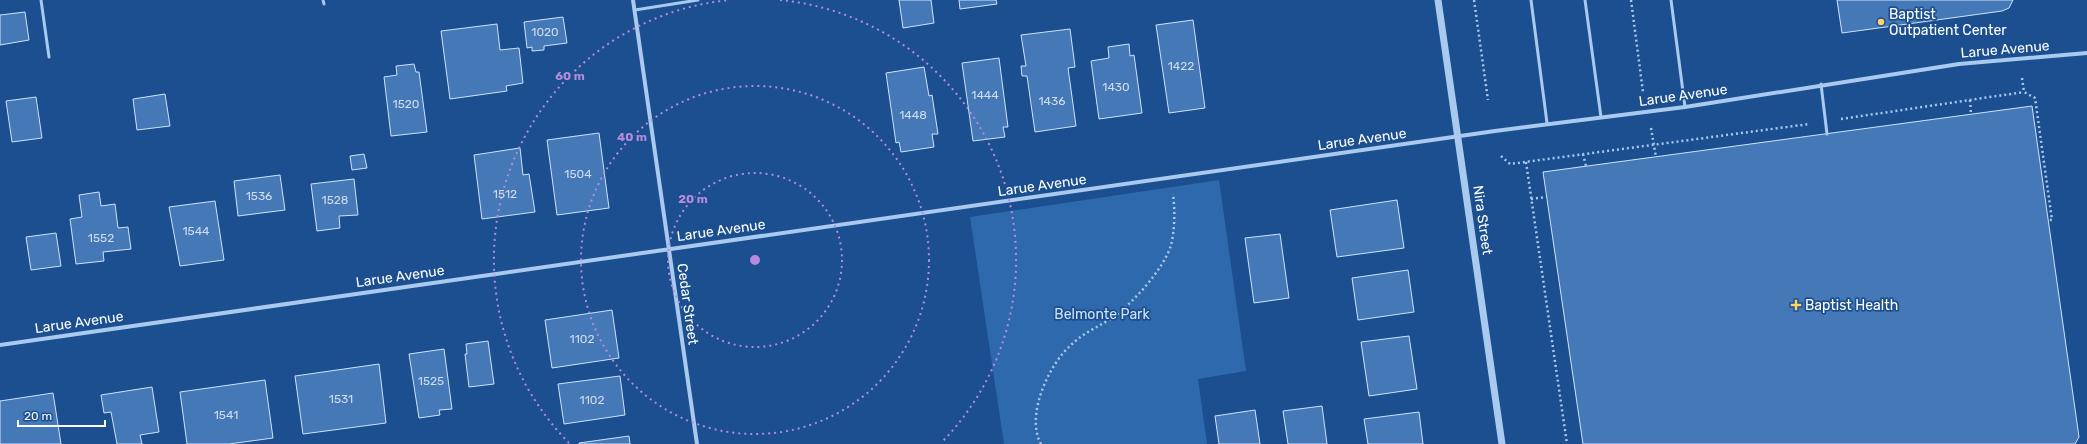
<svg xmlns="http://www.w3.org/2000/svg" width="2087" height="444" viewBox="0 0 2087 444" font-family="Rubik,sans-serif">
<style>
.green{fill:#2e69ad}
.building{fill:#4478b7;stroke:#cfe3fa}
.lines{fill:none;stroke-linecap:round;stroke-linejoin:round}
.path{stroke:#a9c9ee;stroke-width:2.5;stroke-dasharray:2 3;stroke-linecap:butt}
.service{stroke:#a9c9ee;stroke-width:3}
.minor{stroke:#a9c9ee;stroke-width:4}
.tertiary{stroke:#a9c9ee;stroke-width:7}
.ring{fill:none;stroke:#b68bdc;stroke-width:2;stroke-dasharray:2 4}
.poi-dot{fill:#ffd166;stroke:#1b4f8f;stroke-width:1.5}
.labels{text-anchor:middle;stroke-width:3.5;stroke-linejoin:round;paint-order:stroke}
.number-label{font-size:12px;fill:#d0dded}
.poi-label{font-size:14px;fill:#fff;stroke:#1b4f8f;text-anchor:start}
.street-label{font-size:14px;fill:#fff;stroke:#1b4f8f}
.park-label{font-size:14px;fill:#cfe3fa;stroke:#1b4f8f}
.centre{fill:#b68bdc;stroke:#1b4f8f;stroke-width:2}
.ring-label{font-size:12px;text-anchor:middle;font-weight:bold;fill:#b68bdc;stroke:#1b4f8f;stroke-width:3.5;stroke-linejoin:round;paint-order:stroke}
</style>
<rect width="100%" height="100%" fill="#1b4f8f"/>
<!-- green -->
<path class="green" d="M1219,180l27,191 -48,8 9,65h-203l-34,-227z"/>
<!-- building -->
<path class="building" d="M899,0h32l3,23 -31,5z
M959,0h37l1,4 -37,5z
M1837,0h176l-4,8 -7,3 -160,22z
M25,12l4,28 -29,5v-30z
M563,17l4,26 -23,3v4l-12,1v-4l-5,1 -3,-26z
M1193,20l12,88 -36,5 -13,-88z
M497,24l3,26 19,-2 4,35 -17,3 1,5 -57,8 -9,-68z
M1070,29l5,38 -7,1 8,58 -41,6 -8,-56h-5l-1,-10h5l-5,-31z
M1129,44l1,12 4,-1 8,58 -43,6 -8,-58 18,-3 -1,-11z
M999,58l9,69h-5l2,10 -32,4 -11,-78z
M414,64l2,8h3l8,60 -36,4 -7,-59 13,-2 -1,-9z
M924,67l5,29 3,-1 6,39h-6l2,13 -33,5 -2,-10 -3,1 -10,-70z
M165,94l5,32 -33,4 -4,-31z
M36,97l6,41 -30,4 -6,-41z
M2032,106l47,331 -4,7h-492l-40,-272z
M599,133l10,75 -52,7 -10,-75z
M520,148l3,27 6,-1 6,38 -53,7 -8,-64z
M364,154l3,14 -15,2 -2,-14z
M280,175l5,35 -47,6 -4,-35z
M354,179l4,36 -19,1 1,12 -23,3 -6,-47z
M99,192l2,14 14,-2 3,24 10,-1 3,22 -28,3 1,9 -28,3 -6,-45 12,-2 -3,-22z
M1397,200l7,48 -67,9 -7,-47z
M215,201l9,59 -44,6 -11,-59z
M56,233l5,33 -30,4 -5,-33z
M1280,234l9,64 -35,5 -9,-65z
M1408,270l6,42 -56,8 -6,-42z
M612,310l7,48 -67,10 -7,-48z
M1409,336l8,53 -48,7 -8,-54z
M488,341l6,43 -25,3 -4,-33h2l-1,-10z
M444,349l8,60 -13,1 1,5 -21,3 -10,-64z
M379,364l7,59 -83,11 -8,-58z
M620,376l5,39 -61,9 -6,-40z
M265,380l8,58 -44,6h-42l-7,-52z
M152,387l7,45 -19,3 2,9h-25l-6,-32 -7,1 -3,-18z
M53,393l8,51h-61v-43z
M1322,406l5,38h-39l-5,-33z
M1255,410l5,34h-41l-4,-28z
M1419,412l4,32h-55l-4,-25z
M629,436l1,8h-51v-1z"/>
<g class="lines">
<!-- path -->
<path class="path" d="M1474,0l14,100
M1631,0l12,92
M2022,78l2,14 11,6 17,122h-4
M1970,100l1,14
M1841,119l183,-27
M1651,128l5,29
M1583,154l3,12
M1501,156l9,8 299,-40
M1526,162l41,282
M1531,199l15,-2
M1041,444c-16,-28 8,-80 30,-99 12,-12 27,-18 41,-27 20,-14 52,-49 59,-73 4,-16 4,-35 2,-51"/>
<!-- service -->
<path class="service" d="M41,0l8,57
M323,0l1,4
M1531,0l16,123
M1585,0l16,117
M1671,0l14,107
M635,10l63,-10
M1821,84l6,50"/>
<!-- minor -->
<path class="minor" d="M633,0l64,444
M0,345l1495,-214 190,-24 274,-43 128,-11"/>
<!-- tertiary -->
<path class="tertiary" d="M1438,0l64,444"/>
</g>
<!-- distance rings -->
<g class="ring">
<circle cx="755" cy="260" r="87"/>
<circle cx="755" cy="260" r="174"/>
<path d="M569 443A261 261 0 0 1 730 0M780 0A261 261 0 0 1 941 443"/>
</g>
<!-- markers -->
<g class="poi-dot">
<circle cx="1881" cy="22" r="4"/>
<path d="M1794 299h4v4h4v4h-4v4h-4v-4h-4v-4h4z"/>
</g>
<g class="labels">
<!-- number labels -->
<g class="number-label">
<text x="545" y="36">1020</text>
<text x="1181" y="70">1422</text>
<text x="1116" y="91">1430</text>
<text x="985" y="99">1444</text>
<text x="1052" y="105">1436</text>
<text x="406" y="108">1520</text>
<text x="913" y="119">1448</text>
<text x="578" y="178">1504</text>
<text x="505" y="198">1512</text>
<text x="259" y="200">1536</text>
<text x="335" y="204">1528</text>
<text x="196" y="235">1544</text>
<text x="101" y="242">1552</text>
<text x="582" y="343">1102</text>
<text x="431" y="385">1525</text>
<text x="341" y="403">1531</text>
<text x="592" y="404">1102</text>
<text x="226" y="419">1541</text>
</g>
<!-- poi labels -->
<g class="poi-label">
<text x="1889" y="19">Baptist<tspan x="1889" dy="16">Outpatient Center</tspan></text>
<text x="1805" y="310">Baptist Health</text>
</g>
<!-- street labels -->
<g class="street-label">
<text transform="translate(2005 49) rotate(-5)" y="5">Larue Avenue</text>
<text transform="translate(1683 95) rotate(-8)" y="5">Larue Avenue</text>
<text transform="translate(1362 139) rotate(-8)" y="5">Larue Avenue</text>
<text transform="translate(1042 185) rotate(-8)" y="5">Larue Avenue</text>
<text transform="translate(1483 220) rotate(82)" y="5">Nira Street</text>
<text transform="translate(721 230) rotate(-8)" y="5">Larue Avenue</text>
<text transform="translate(400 276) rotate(-8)" y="5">Larue Avenue</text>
<text transform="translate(688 304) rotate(82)" y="5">Cedar Street</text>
<text transform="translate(79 322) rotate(-8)" y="5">Larue Avenue</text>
</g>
<!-- park labels -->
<g class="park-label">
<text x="1102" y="319">Belmonte Park</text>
</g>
</g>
<circle cx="755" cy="260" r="6" class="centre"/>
<g class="ring-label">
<text x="570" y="80">60 m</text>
<text x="632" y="141">40 m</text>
<text x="693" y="203">20 m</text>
</g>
<!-- scale -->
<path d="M18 420v6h87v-6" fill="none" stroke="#ffffff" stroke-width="2"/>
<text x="24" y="420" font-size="12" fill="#ffffff" stroke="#1b4f8f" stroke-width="3" paint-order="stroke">20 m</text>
</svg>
